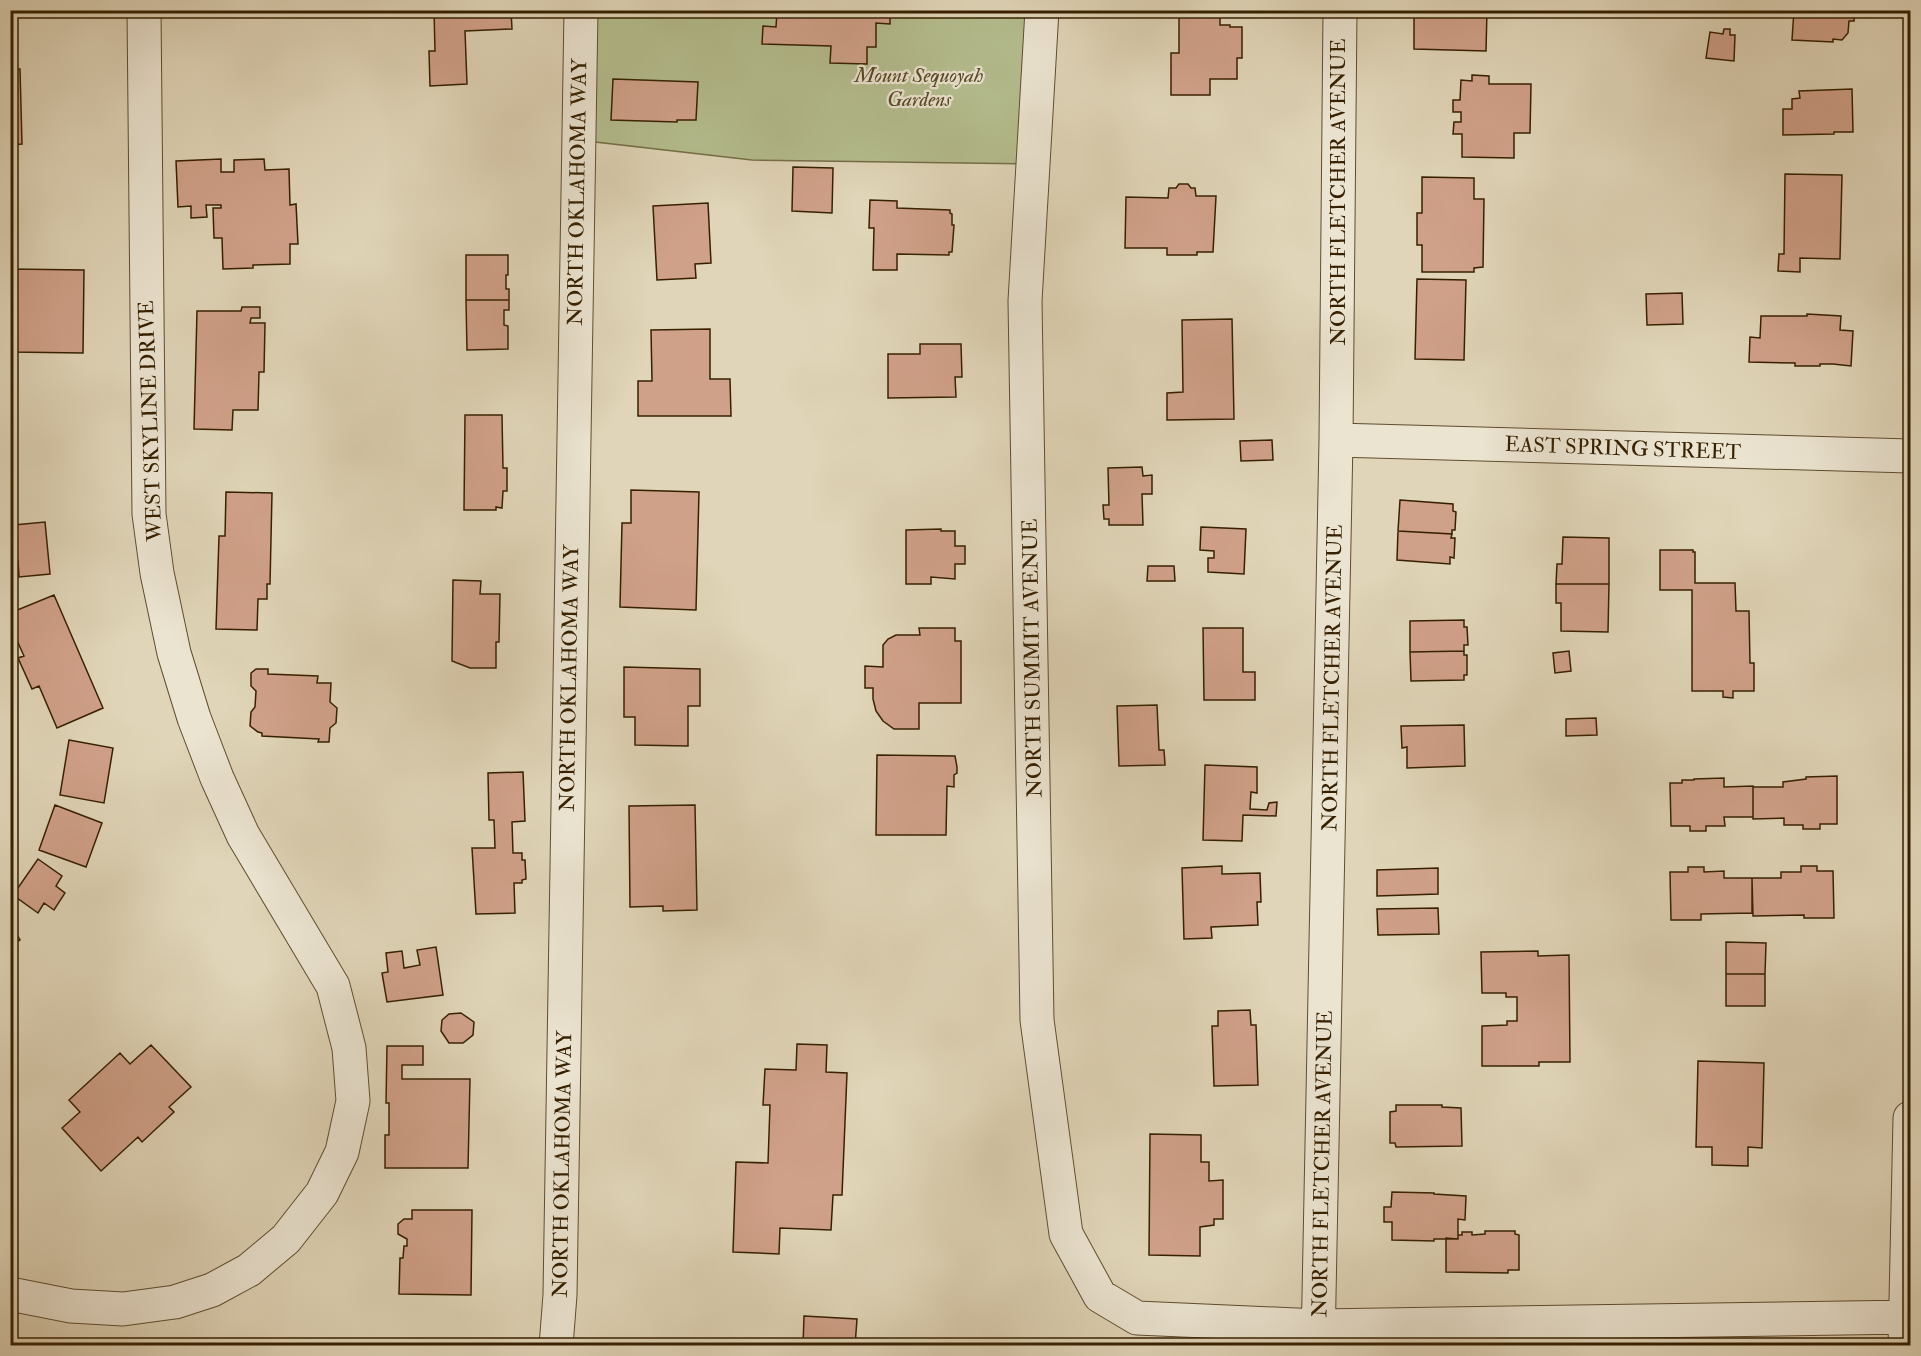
<svg xmlns="http://www.w3.org/2000/svg" width="1921" height="1356" viewBox="0 0 1921 1356" font-family="'IM FELL Double Pica',serif">
<style>
.green{fill:#b4bd8e;stroke:#756e47;stroke-width:1.5}
.building{fill:#d0a189;stroke:#362000;stroke-width:1.5}
.lines{fill:none;stroke-linecap:round;stroke-linejoin:round}
.minor-casing{stroke:#604d2e;stroke-width:35}
.minor{stroke:#ebe4d1;stroke-width:33}
.labels{text-anchor:middle;stroke-width:4.5;stroke-linejoin:round;paint-order:stroke}
.park-label{font-size:21px;font-style:italic;fill:#564724;stroke:#ebe4d1}
.street-label{font-size:21px;fill:#362000;stroke:#ebe4d1}
</style>
<rect width="100%" height="100%" fill="#e0d5b8"/>
<filter id="stains"><feTurbulence type="fractalNoise" baseFrequency=".00333" numOctaves="4"/><feColorMatrix values="0 0 0 0 .2 0 0 0 0 .09 0 0 0 0 .02 0 0 0 .5 -.17"/></filter>
<radialGradient id="worn" r=".72"><stop offset=".6" stop-color="#630" stop-opacity="0"/><stop offset="1" stop-color="#630" stop-opacity=".3"/></radialGradient>
<!-- green -->
<path class="green" d="M581,11h461l-9,153 -281,-4 -174,-20z"/>
<!-- building -->
<path class="building" d="M434,10h77l1,19 -47,2 2,53 -37,2 -1,-35h6z
M804,10h86v14l-14,-1v24h-9v17l-37,-1 1,-17 -69,-2 1,-18 13,1 1,-15 27,1z
M1179,10h41v15h10v2h12v31h-5v21h-27v16h-39v-42h8z
M1414,10h73l-1,41 -72,-2z
M1794,10h61l-1,11h-5l-1,12 -6,7 -9,-1v3l-41,-2z
M1724,29h6v6h5l-1,26 -28,-3 4,-26 13,2z
M10,69h10l2,75 -12,1z
M1472,75l17,1v8h42l-1,49h-16v25l-52,-1v-23h-9l1,-12h7v-10h-8v-12h7l1,-20 11,1z
M613,79l85,3 -2,38h-19v2l-66,-2z
M1852,89l1,43h-19v2l-51,1v-26h9v-10l8,-1 -1,-7z
M221,159v13h13v-12l30,-1 1,11 24,-1 1,36 6,-1 2,40h-8v20l-37,1v3l-30,1 -1,-31h-8l-1,-30h8v-3h-15l1,12 -16,1v-12l-13,1 -2,-46z
M793,167l40,1 -1,45 -40,-2z
M1785,174l57,1 -2,84 -40,-1v14l-22,-1 1,-17h5z
M1422,177l52,1v21h10l-1,68 -9,1v4h-52v-27h-5v-32h5z
M1179,184h9l3,4h4l1,8h20l-3,56h-16v3h-30v-7h-42l1,-51 42,1 1,-10h7z
M870,200l27,1v7l53,2v3l2,1v11h2l-2,27h-3v3l-52,-1v16h-24l1,-42h-5z
M708,203l3,60 -16,1 1,14 -39,2 -4,-74z
M466,255h42v20h-2v14h3v11h-43z
M10,269l74,1 -1,83 -73,-1z
M1417,279l49,1 -2,80 -49,-1z
M1682,293l1,31 -36,1 -1,-31z
M466,300h43v10h-5v15l4,1v23l-41,1z
M242,307h18v11h-9l-1,5h15l-1,49h-5l-1,38h-25l-1,20 -38,-1 3,-118h44z
M1807,314l34,2 -1,14 13,1 -2,35 -18,-2h-13v2h-25v-3l-46,-1 1,-25 10,1 1,-22h46z
M1232,319l2,100 -67,1v-27l16,-1 -1,-72z
M710,329v50h20l1,37h-93v-35h14l-1,-51z
M920,344h41l1,33h-7l1,20 -68,1v-44h32z
M465,415h37l1,53h4v23h-4l-1,17 -6,-1v3h-32z
M1272,440l1,20 -32,1 -1,-20z
M1142,467l1,9 9,-1v19h-10l1,31h-34v-6h-5l-1,-14h6l-1,-37z
M631,490l68,2 -3,118 -76,-3 2,-84h9z
M226,492l46,1 -2,91h-3v15h-9l-1,31 -41,-1 3,-93h6z
M1400,500l53,4v7l3,1 -1,18h-3v4l-54,-3z
M45,522l5,52 -31,3 -1,-16h-8v-18l5,-1 -1,-17z
M1201,527l45,2 -2,45 -36,-2v-14h6v-7l-14,-1z
M941,529v2h14v15h10v18h-10v15l-24,-2v7h-25v-54z
M1398,531l54,3 -1,4h4l-1,20 -4,-1v7l-53,-4z
M1563,537l46,1v46h-53l1,-20h5z
M1660,550h33v2h2v31h40l1,28h13l1,52h4v28h-21v7l-10,-1v-6h-31v-101h-32z
M1148,566h26l1,15h-28z
M453,580l28,1 -1,13h20l-1,48h-3v26h-26l-18,-7z
M1556,584h53l-1,48 -47,-1v-28h-5z
M54,595l49,113 -46,20 -18,-42 -7,3 -14,-31 6,-2 -14,-31v-12z
M1464,620v7h3l1,18h-4v6l-54,1v-31z
M919,628h36v13h6v62h-42v26h-25l-11,-8 -7,-10 -3,-12v-11h-8v-22l18,1v-22l5,-6 8,-4h24z
M1203,628h40v44h12v28h-51z
M1464,651v4h3v20h-3v5l-53,1 -1,-29z
M1569,651l2,20 -16,2 -2,-20z
M624,667l76,2v37h-12v40l-53,-1v-28h-11z
M256,669h12v5l50,2 -1,7h14l-1,19 7,6 -1,15 -6,5 -1,14h-11l1,-3 -57,-3v-3l-4,-1 -8,-6 1,-14 4,-5 1,-16 -5,-5v-13z
M1157,705l2,45h5l1,15 -46,1 -2,-60z
M1596,718l1,17 -31,1v-17z
M1464,725l1,41 -58,2v-21l-5,1 -1,-22z
M69,740l44,8 -9,55 -44,-8z
M877,755l78,1 2,11v6l-3,2v12l-7,-1 -1,49h-70z
M1205,765l52,2v26l-6,-1 -1,17 17,1 2,-7 8,-1 -1,14 -33,-1 -1,26 -39,-1z
M523,772l2,49 -13,1 1,31h9v7h3l1,19 -4,1v3h-8l1,30 -39,1 -4,-66h23l-1,-28h-5l-1,-47z
M1837,776v48h-17v5h-17v-4h-19v-7l-31,1v-32h30v-5l23,-3v-2z
M1724,778v9l29,-1v31h-29l1,9h-19v5h-16v-5h-19l-1,-43h12v-3h12v-1z
M55,805l47,18 -16,44 -47,-17z
M695,805l2,105 -34,1v-5l-33,1 -1,-101z
M38,859l24,17 -6,10 9,7 -11,17 -10,-7 -6,10 -25,-18z
M1222,866v8l38,-1 1,29h-4l1,23 -47,2 1,11 -28,1 -2,-71z
M1801,866h16v5h16l1,47h-30v-3l-51,1 -1,-38h29v-6h20z
M1688,867h16v5l20,-1v7h28v35l-51,1v6h-30l-1,-48h18z
M1438,868v26l-61,2v-26z
M1438,908l1,26 -61,1 -1,-26z
M10,922l10,18 -10,6z
M1726,942l40,1 -1,31h-39z
M436,947l7,48 -56,7 -5,-29 6,-1 -2,-19 16,-2 2,17 16,-3 -3,-15z
M1538,951v5l31,-1 1,107h-31v4h-57v-40l25,-1v-4h10v-24h-11v-4h-24l-1,-41z
M1726,974h39v32h-39z
M1250,1010l1,15h5l2,60 -44,1 -2,-60h6v-15z
M461,1013l13,9 -1,13 -10,8h-14l-8,-12 1,-11 7,-6z
M797,1044l30,1 -1,27 21,1 -5,122h-9l-2,35 -51,-2 -1,26 -46,-2 3,-90 32,1 2,-58h-7l2,-36 31,1z
M151,1045l40,42 -22,20 5,5 -32,30 -4,-5 -37,34 -39,-43 18,-16 -11,-12 51,-47 10,11z
M387,1046h36v19h-21v14h68l-2,89h-83v-33h4v-32h-3z
M1698,1061l66,2 -2,85 -14,-1v19l-36,-1v-18h-16z
M1396,1105h46v2l19,1 1,38 -66,1 -1,-4h-5v-31l6,-1z
M1150,1134l51,1v27h8v19l14,-1v39h-9v6l-14,2v29l-51,-1z
M1392,1192l42,1v1l32,2 -1,24 -7,-1v20h-24v2l-42,-1v-18h-8v-15h7z
M412,1210h60l-1,85 -72,-1 1,-36h3l1,-12h3v-7l-9,-5v-10l6,-5h8z
M1485,1231h30v3l4,1v35h-11v3l-62,-1v-34l12,1v-4h4v-3h10v3l13,-1z
M804,1316l53,3 -2,27h-52z"/>
<g class="lines">
<!-- minor casing -->
<g class="minor-casing">
<path id="minor" d="M1042,10l-17,291 12,719 29,214 34,62 37,22 181,8 592,-9
M1336,440l574,16
M10,1294l61,12 52,3 52,-7 37,-12 37,-20 37,-31 36,-46 20,-41 11,-51 -4,-53 -16,-62 -90,-151 -26,-57 -23,-60 -20,-65 -17,-80 -8,-59 -5,-504
M556,1346l4,-51 21,-1285
M1318,1346l18,-906 4,-430
M1905,1346l5,-228"/>
</g>
<!-- minor -->
<use href="#minor" class="minor"/>
</g>
<g class="labels">
<!-- park labels -->
<g class="park-label">
<text x="919" y="82">Mount Sequoyah<tspan x="919" dy="24">Gardens</tspan></text>
</g>
<!-- street labels -->
<g class="street-label">
<text transform="translate(577 192) rotate(-89)" y="7">NORTH OKLAHOMA WAY</text>
<text transform="translate(1338 192) rotate(-90)" y="7">NORTH FLETCHER AVENUE</text>
<text transform="translate(150 421) rotate(-92)" y="7">WEST SKYLINE DRIVE</text>
<text transform="translate(1623 448) rotate(2)" y="7">EAST SPRING STREET</text>
<text transform="translate(1032 658) rotate(-91)" y="7">NORTH SUMMIT AVENUE</text>
<text transform="translate(569 678) rotate(-89)" y="7">NORTH OKLAHOMA WAY</text>
<text transform="translate(1332 678) rotate(-89)" y="7">NORTH FLETCHER AVENUE</text>
<text transform="translate(562 1164) rotate(-89)" y="7">NORTH OKLAHOMA WAY</text>
<text transform="translate(1322 1164) rotate(-89)" y="7">NORTH FLETCHER AVENUE</text>
</g>
</g>
<!-- margin -->
<rect width="1921" height="1356" fill="none" stroke="#e0d5b8" stroke-width="36"/>
<rect x="12" y="12" width="1897" height="1332" fill="none" stroke="#362000" stroke-width="3"/>
<rect x="18" y="18" width="1885" height="1320" fill="none" stroke="#362000" stroke-width="1.5"/>
<rect width="100%" height="100%" filter="url(#stains)"/>
<rect width="100%" height="100%" fill="url(#worn)"/>
</svg>
